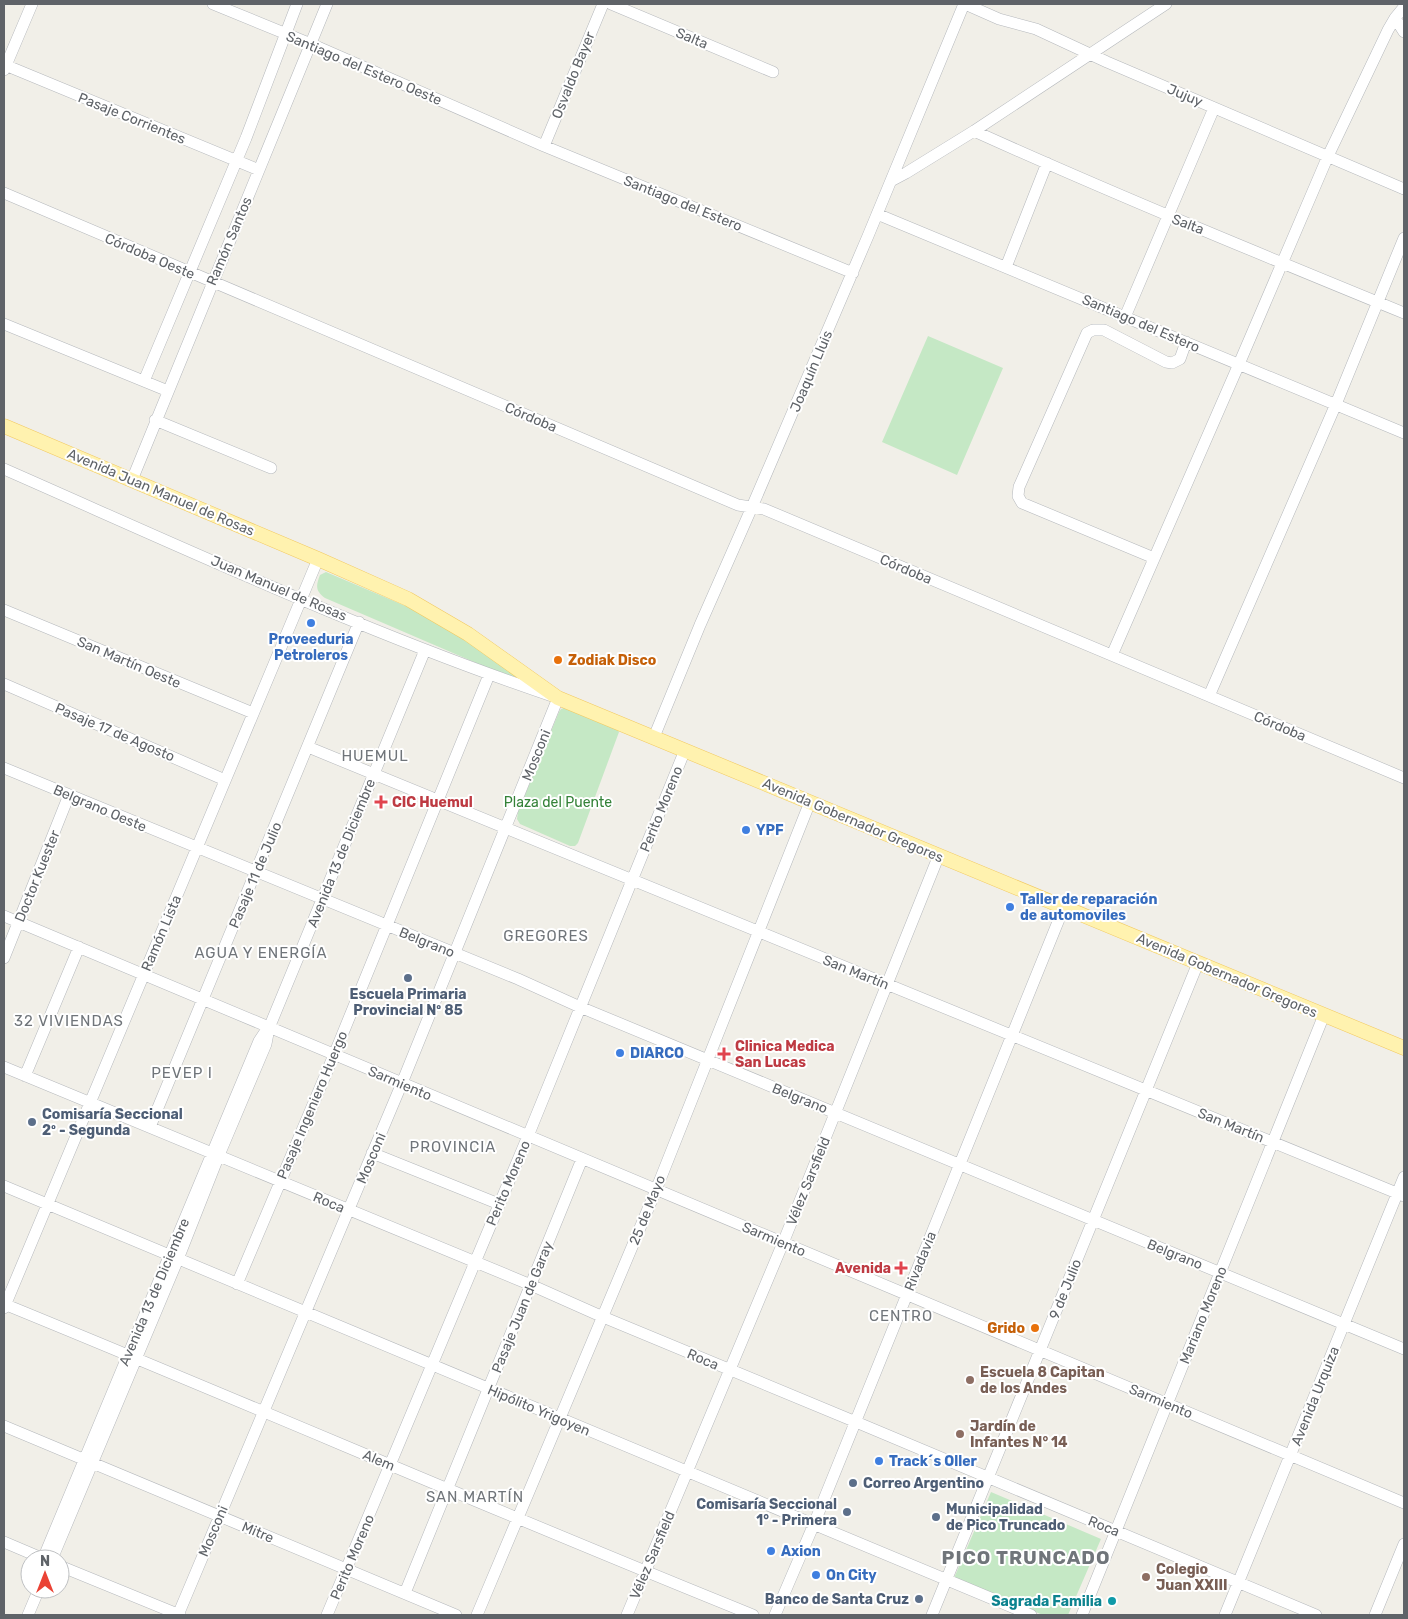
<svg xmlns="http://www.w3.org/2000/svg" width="1408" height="1619" viewBox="0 0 1408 1619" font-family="Rubik,sans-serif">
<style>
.green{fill:#c5e8c5}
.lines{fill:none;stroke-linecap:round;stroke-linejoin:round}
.minor-casing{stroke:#b5b8bc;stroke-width:12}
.major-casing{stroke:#f2c960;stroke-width:15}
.minor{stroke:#fff;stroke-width:11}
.major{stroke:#fff2af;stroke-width:14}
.shop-dot{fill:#3f7fe0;stroke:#fff;stroke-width:2}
.food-dot{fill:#e8710a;stroke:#fff;stroke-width:2}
.health-dot{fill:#e0444e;stroke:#fff;stroke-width:2}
.service-dot{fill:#5c6f8a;stroke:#fff;stroke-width:2}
.education-dot{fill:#8d6e63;stroke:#fff;stroke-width:2}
.culture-dot{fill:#0f9aa8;stroke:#fff;stroke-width:2}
.labels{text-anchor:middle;stroke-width:4;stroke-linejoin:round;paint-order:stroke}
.street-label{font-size:14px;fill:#5f6368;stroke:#fff}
.shop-label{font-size:14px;font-weight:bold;fill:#366cbe;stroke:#fff;text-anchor:start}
.food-label{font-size:14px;font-weight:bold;fill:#c56008;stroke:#fff;text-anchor:start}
.health-label{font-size:14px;font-weight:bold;fill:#be3a42;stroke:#fff;text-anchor:start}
.park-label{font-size:14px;fill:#348238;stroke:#fff}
.service-label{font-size:14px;font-weight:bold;fill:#4e5e75;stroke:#fff;text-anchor:start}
.education-label{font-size:14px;font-weight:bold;fill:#785e54;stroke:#fff;text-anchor:start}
.culture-label{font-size:14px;font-weight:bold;fill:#0d838f;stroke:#fff;text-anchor:end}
.neighbourhood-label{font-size:15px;letter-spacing:1px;fill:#70757a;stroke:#fff}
.district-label{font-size:19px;font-weight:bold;letter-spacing:1px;fill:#70757a;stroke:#fff}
</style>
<rect width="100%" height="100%" fill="#f1efe8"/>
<!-- green -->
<path class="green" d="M928,336l75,32 -46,107 -75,-33z
M326,572l96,41 107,68 -4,3 -200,-86c-10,-7 -9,-13 -5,-23z
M567,707l50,21 2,4 -41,111 -3,3h-5l-50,-22 -3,-5 1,-7 41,-100 2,-3z
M991,1492l110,47 -33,76h-25l-89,-37z"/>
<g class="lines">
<!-- minor casing -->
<g class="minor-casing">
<path id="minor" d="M213,4l98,40 233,102 309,127
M611,4l162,68
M965,4l34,15 37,10 71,33 297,127
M1395,18l9,14
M5,65l254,105
M4,70l28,-66
M974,131c142,64 286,123 430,182
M544,146l59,-142
M891,181l15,-8 68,-42 192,-127
M4,193l734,312 26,4 640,269
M877,214l527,219
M1006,267l41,-104
M1125,317l89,-209
M4,324l164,67
M144,381l102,-243 51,-134
M155,420l116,48
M4,469c182,80 366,166 554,229l-156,385 -224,532
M132,480l195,-476
M1154,558l-132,-55 -4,-7 1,-9 68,-154 6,-3h11l62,32 6,1 8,-4 6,-17
M4,610l249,103
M1112,655l127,-291 89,-208 60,-126 7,-12 9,-11
M4,684l221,96
M1209,696l127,-292 68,-166
M654,737l46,-112 52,-118 116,-271 96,-232
M308,747l1096,449
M4,768l514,211 62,28 824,342
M4,916l1400,587
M4,958l65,-163
M4,1067l527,218 72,32 253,105 460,193
M25,1076l54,-129
M150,1127l209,-505
M372,1153l127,51
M4,1186l1027,429
M237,1284l97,-229 155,-380
M4,1304c250,102 498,210 749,311
M4,1308l314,-749
M4,1426l452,189
M4,1542l40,17
M43,1559l216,-518 8,-12
M52,1559l126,-300 41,-104 47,-111 3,-16 156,-378
M60,1566l120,49
M405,1593l177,-434
M28,1615l11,-26
M327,1615l201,-479 157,-386
M477,1615l179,-425 154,-388
M627,1615l156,-372 156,-388
M775,1615l39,-91 250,-617
M932,1615l266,-652
M1082,1615l242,-600
M1225,1615l179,-438
M1375,1615l29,-71"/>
</g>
<!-- major casing -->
<g class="major-casing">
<path id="major" d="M4,426l314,133 90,40 60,35 90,64 846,350"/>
</g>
<!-- minor -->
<use href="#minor" class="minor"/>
<!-- major -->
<use href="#major" class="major"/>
</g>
<!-- markers -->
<g class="shop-dot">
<circle cx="311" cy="623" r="5"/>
<circle cx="746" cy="830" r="5"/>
<circle cx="1010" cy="907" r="5"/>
<circle cx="620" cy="1053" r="5"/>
<circle cx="879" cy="1461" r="5"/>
<circle cx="771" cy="1551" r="5"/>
<circle cx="816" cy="1575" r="5"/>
</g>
<g class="food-dot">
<circle cx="558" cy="660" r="5"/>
<circle cx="1035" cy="1328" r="5"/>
</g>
<g class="health-dot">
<path d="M378.5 794.5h5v5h5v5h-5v5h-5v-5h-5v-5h5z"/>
<path d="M721.5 1046.5h5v5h5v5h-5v5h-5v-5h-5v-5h5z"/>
<path d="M898.5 1260.5h5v5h5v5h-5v5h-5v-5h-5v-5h5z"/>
</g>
<g class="service-dot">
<circle cx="408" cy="978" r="5"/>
<circle cx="32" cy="1122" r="5"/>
<circle cx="853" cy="1483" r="5"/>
<circle cx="847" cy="1512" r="5"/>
<circle cx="936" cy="1517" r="5"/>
<circle cx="919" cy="1599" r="5"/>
</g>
<g class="education-dot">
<circle cx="970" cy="1380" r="5"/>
<circle cx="960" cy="1434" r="5"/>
<circle cx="1146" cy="1577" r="5"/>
</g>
<circle class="culture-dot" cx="1112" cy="1601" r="5"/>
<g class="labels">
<!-- street labels -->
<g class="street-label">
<text transform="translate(692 38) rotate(23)" y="5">Salta</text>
<text transform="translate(364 68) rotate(23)" y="5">Santiago del Estero Oeste</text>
<text transform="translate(573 75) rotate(-68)" y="5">Osvaldo Bayer</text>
<text transform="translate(1185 95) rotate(23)" y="5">Jujuy</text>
<text transform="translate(132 118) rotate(22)" y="5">Pasaje Corrientes</text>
<text transform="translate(683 203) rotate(22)" y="5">Santiago del Estero</text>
<text transform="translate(1188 224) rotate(21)" y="5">Salta</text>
<text transform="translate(229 241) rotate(-67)" y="5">Ramón Santos</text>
<text transform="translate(150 256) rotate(23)" y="5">Córdoba Oeste</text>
<text transform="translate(1141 323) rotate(23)" y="5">Santiago del Estero</text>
<text transform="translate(811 371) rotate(-67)" y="5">Joaquín Lluis</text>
<text transform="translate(531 417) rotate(23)" y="5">Córdoba</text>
<text transform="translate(161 492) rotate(23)" y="5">Avenida Juan Manuel de Rosas</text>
<text transform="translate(906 569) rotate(23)" y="5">Córdoba</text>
<text transform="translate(279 588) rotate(23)" y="5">Juan Manuel de Rosas</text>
<text transform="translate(129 662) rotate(23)" y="5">San Martín Oeste</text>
<text transform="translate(1280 726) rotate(23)" y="5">Córdoba</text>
<text transform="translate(115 732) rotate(23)" y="5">Pasaje 17 de Agosto</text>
<text transform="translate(536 755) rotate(-68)" y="5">Mosconi</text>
<text transform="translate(100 808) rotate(23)" y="5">Belgrano Oeste</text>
<text transform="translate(661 809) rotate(-68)" y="5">Perito Moreno</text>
<text transform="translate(853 820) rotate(23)" y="5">Avenida Gobernador Gregores</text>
<text transform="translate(341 853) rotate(-68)" y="5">Avenida 13 de Diciembre</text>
<text transform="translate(255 875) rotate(-67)" y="5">Pasaje 11 de Julio</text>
<text transform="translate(37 876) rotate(-68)" y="5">Doctor Kuester</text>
<text transform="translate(161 933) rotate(-67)" y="5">Ramón Lista</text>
<text transform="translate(427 942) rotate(22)" y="5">Belgrano</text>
<text transform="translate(856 972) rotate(22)" y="5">San Martín</text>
<text transform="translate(1227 975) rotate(23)" y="5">Avenida Gobernador Gregores</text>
<text transform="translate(400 1083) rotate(23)" y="5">Sarmiento</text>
<text transform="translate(800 1098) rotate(22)" y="5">Belgrano</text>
<text transform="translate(312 1105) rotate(-67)" y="5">Pasaje Ingeniero Huergo</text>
<text transform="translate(1231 1125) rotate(22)" y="5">San Martín</text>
<text transform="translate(371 1158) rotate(-67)" y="5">Mosconi</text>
<text transform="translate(808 1181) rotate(-68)" y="5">Vélez Sarsfield</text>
<text transform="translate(508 1183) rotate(-67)" y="5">Perito Moreno</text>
<text transform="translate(329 1202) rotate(23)" y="5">Roca</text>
<text transform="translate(647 1210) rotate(-68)" y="5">25 de Mayo</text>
<text transform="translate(774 1239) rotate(23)" y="5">Sarmiento</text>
<text transform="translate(1175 1254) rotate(22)" y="5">Belgrano</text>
<text transform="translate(920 1261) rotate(-68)" y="5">Rivadavia</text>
<text transform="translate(1065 1289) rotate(-68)" y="5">9 de Julio</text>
<text transform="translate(154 1292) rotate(-67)" y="5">Avenida 13 de Diciembre</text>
<text transform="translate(522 1307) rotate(-68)" y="5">Pasaje Juan de Garay</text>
<text transform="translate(1203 1315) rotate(-68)" y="5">Mariano Moreno</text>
<text transform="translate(703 1359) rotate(23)" y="5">Roca</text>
<text transform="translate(1315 1396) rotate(-68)" y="5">Avenida Urquiza</text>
<text transform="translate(1161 1401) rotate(23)" y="5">Sarmiento</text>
<text transform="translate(539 1410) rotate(23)" y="5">Hipólito Yrigoyen</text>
<text transform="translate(379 1460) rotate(23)" y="5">Alem</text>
<text transform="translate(1104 1526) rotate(22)" y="5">Roca</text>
<text transform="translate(213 1531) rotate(-67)" y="5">Mosconi</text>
<text transform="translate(258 1532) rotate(23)" y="5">Mitre</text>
<text transform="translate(652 1555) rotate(-67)" y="5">Vélez Sarsfield</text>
<text transform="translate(352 1557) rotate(-67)" y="5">Perito Moreno</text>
</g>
<!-- shop labels -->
<g class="shop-label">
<text x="311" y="644" text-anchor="middle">Proveeduria<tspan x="311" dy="16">Petroleros</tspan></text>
<text x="756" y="835">YPF</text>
<text x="1020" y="904">Taller de reparación<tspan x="1020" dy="16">de automoviles</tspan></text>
<text x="630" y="1058">DIARCO</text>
<text x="889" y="1466">Track´s Oller</text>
<text x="781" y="1556">Axion</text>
<text x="826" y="1580">On City</text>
</g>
<!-- food labels -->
<g class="food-label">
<text x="568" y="665">Zodiak Disco</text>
<text x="1025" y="1333" text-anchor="end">Grido</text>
</g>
<!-- health labels -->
<g class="health-label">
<text x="392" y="807">CIC Huemul</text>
<text x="735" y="1051">Clinica Medica<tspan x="735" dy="16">San Lucas</tspan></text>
<text x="891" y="1273" text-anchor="end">Avenida</text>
</g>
<!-- park labels -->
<g class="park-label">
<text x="558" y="807">Plaza del Puente</text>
</g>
<!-- service labels -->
<g class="service-label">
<text x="408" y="999" text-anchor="middle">Escuela Primaria<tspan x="408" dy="16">Provincial Nº 85</tspan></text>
<text x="42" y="1119">Comisaría Seccional<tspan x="42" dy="16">2º - Segunda</tspan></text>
<text x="863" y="1488">Correo Argentino</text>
<text x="837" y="1509" text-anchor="end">Comisaría Seccional<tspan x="837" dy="16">1° - Primera</tspan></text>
<text x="946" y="1514">Municipalidad<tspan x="946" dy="16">de Pico Truncado</tspan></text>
<text x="909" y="1604" text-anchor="end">Banco de Santa Cruz</text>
</g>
<!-- education labels -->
<g class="education-label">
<text x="980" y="1377">Escuela 8 Capitan<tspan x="980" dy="16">de los Andes</tspan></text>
<text x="970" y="1431">Jardín de<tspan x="970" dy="16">Infantes N° 14</tspan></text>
<text x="1156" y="1574">Colegio<tspan x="1156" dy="16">Juan XXIII</tspan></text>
</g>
<!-- culture labels -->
<g class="culture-label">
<text x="1102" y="1606">Sagrada Familia</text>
</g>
<!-- neighbourhood labels -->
<g class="neighbourhood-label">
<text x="375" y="761">HUEMUL</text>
<text x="546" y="941">GREGORES</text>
<text x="261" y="958">AGUA Y ENERGÍA</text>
<text x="69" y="1026">32 VIVIENDAS</text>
<text x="182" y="1078">PEVEP I</text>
<text x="453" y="1152">PROVINCIA</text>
<text x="901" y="1321">CENTRO</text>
<text x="475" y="1502">SAN MARTÍN</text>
</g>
<!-- district labels -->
<g class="district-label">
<text x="1026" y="1564">PICO TRUNCADO</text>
</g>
</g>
<!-- border -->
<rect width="1408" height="1619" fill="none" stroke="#5f6368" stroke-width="10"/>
<!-- north arrow -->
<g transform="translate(45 1574)"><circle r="24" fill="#ffffff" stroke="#bfc1c3"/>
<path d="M0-4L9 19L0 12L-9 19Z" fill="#ea4335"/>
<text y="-8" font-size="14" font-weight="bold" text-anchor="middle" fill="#5f6368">N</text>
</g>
</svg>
